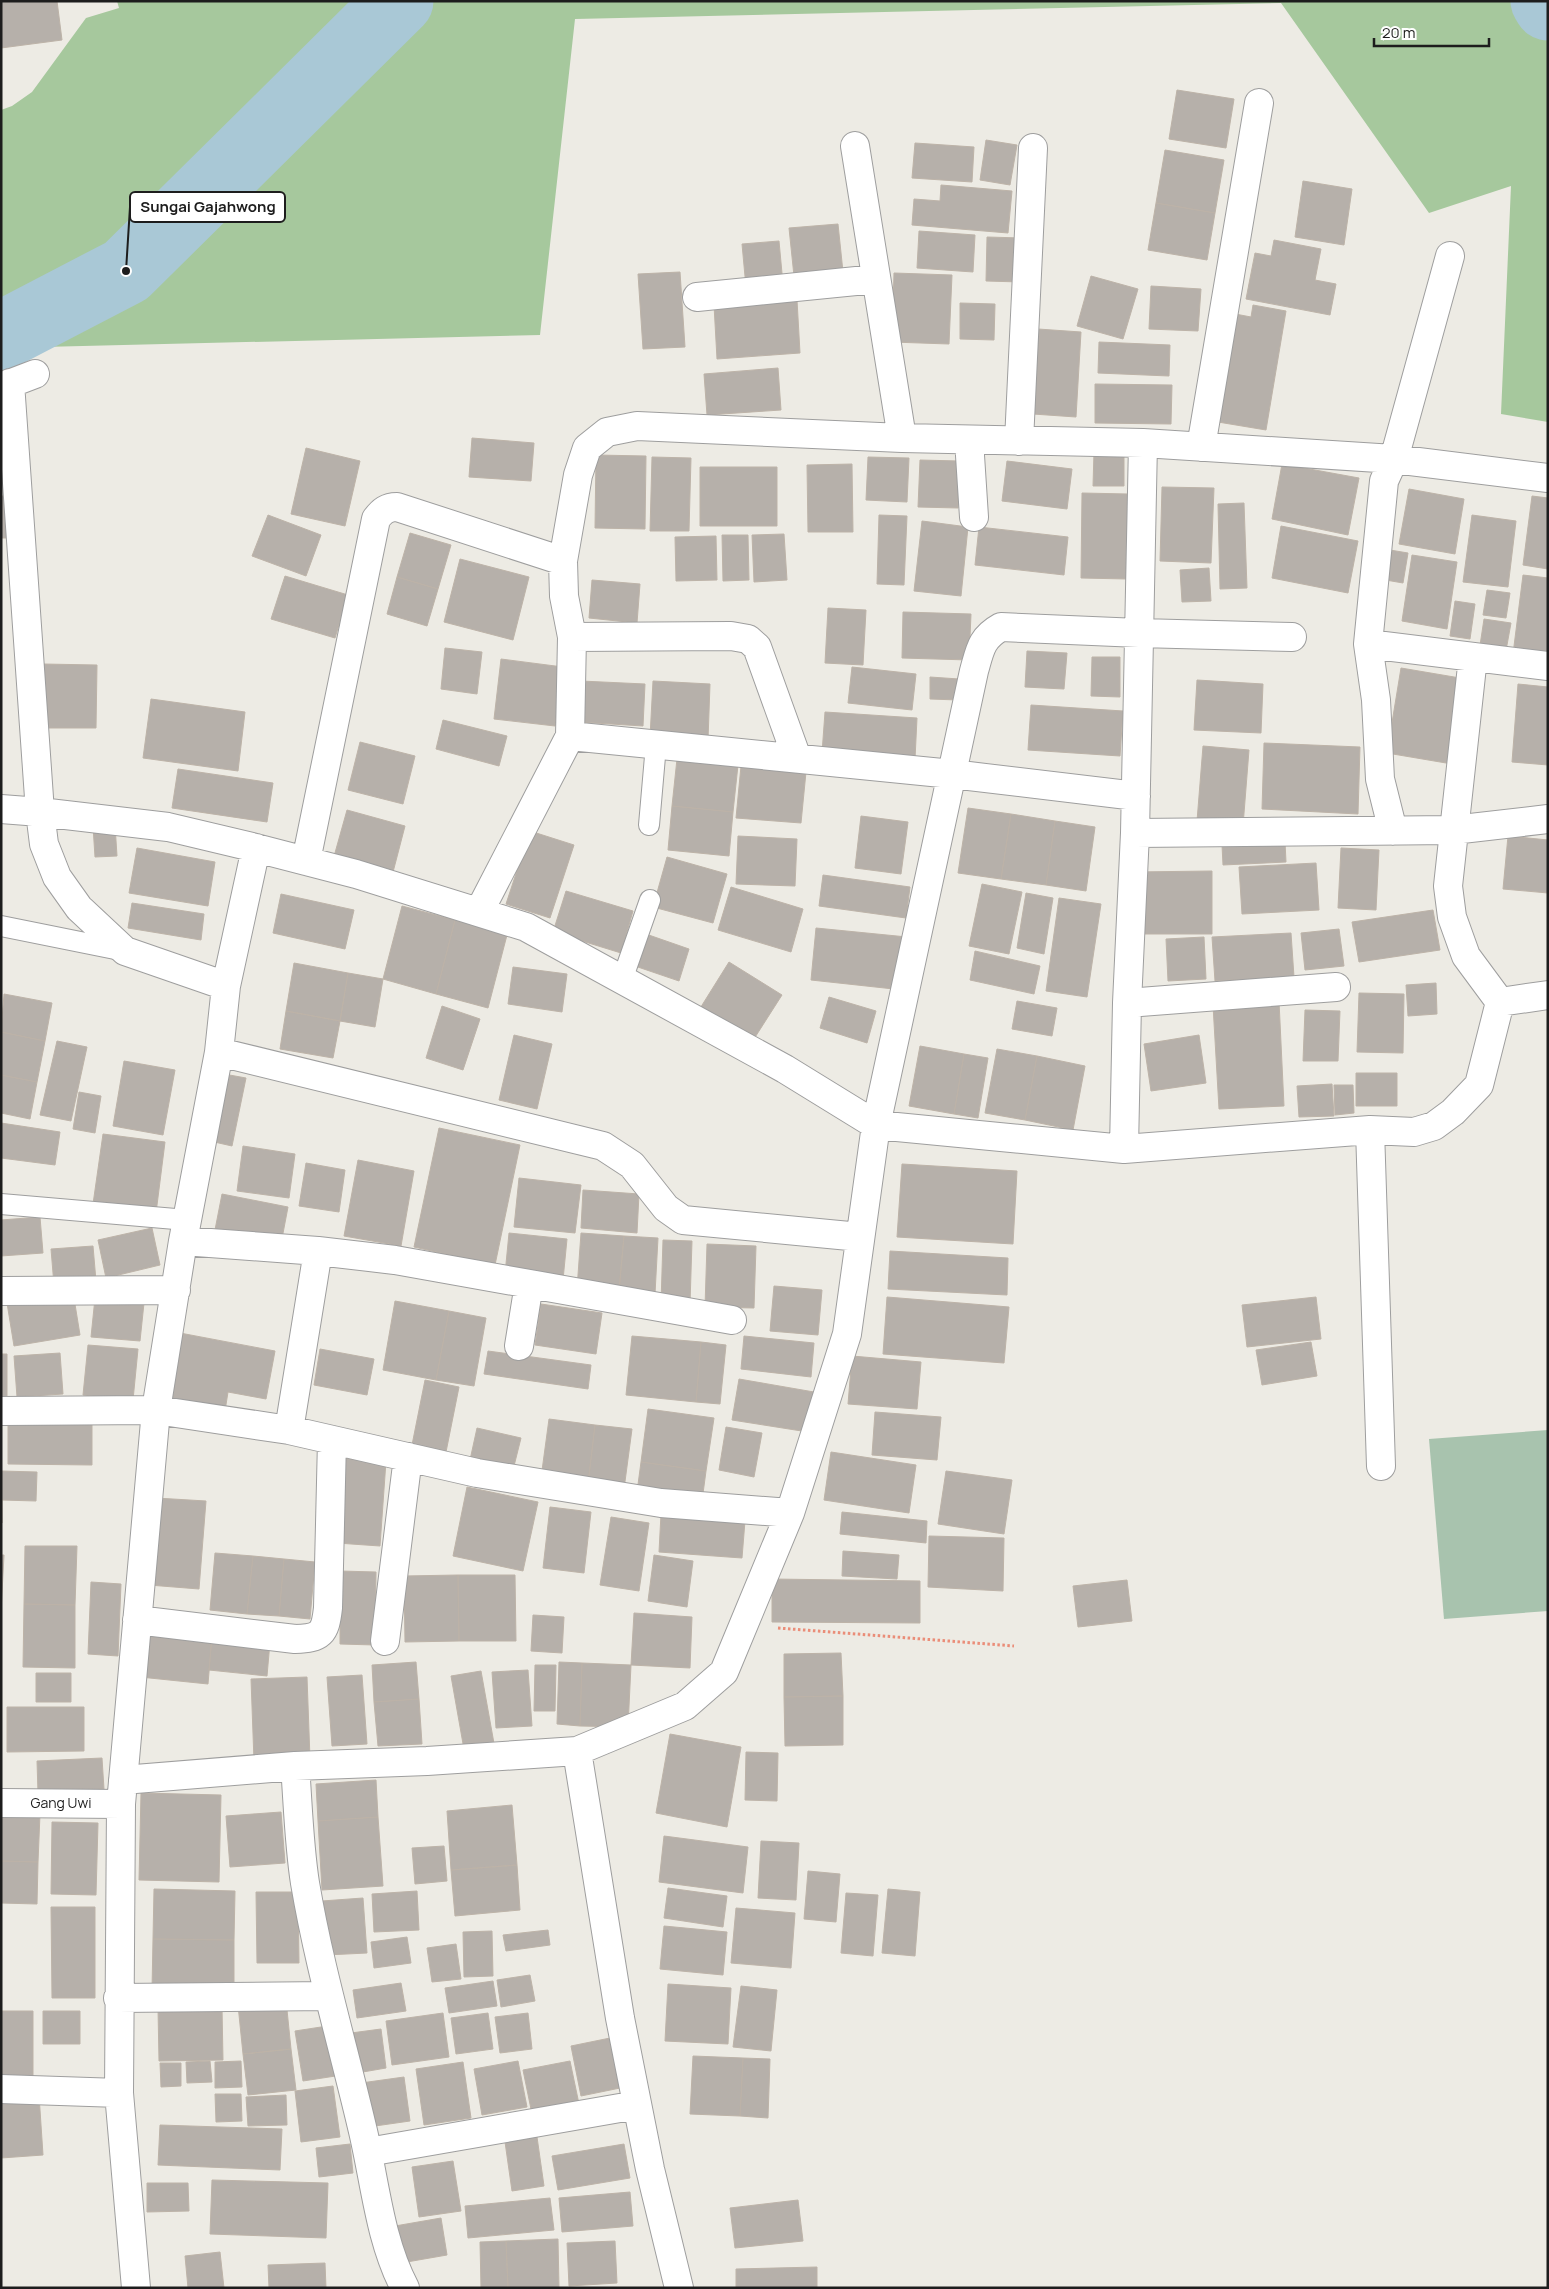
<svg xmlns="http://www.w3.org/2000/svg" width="1549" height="2289" viewBox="0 0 1549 2289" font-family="Manrope,sans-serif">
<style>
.forest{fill:#a6c89d}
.cemetery{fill:#a8c3ae}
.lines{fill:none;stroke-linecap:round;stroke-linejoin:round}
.river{stroke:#a9c8d6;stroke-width:69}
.building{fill:#b6b0aa;stroke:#bdb3a8}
.lane-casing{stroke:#9e9e9e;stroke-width:22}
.street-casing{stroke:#9e9e9e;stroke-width:30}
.path{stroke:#ea8d78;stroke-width:3;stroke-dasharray:2.5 2.5;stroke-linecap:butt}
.lane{stroke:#fff;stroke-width:20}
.street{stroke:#fff;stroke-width:28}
.labels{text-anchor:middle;stroke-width:4;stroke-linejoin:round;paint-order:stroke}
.street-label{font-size:14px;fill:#1d1d1d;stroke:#fff}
.leader{fill:none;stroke:#1d1d1d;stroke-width:2}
.callout-dot{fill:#1d1d1d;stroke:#fff;stroke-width:2}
.callout{fill:#fff;stroke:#1d1d1d;stroke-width:2}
.callout-label{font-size:15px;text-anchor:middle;font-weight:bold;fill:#1d1d1d}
</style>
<rect width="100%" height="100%" fill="#edebe4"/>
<!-- forest -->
<path class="forest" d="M117,1h1431v421l-47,-8 10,-228 -82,27 -148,-210 -706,16 -35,316 -539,13v-238l11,-4 20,-14 54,-74 33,-10z"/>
<!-- cemetery -->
<path class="cemetery" d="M1548,1430v181l-104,8 -15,-180z"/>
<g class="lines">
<!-- river -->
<path class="river" d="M1545,1l3,5
M1,336l125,-65 273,-270"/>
</g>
<!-- building -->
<path class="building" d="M1,1h56l5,39 -61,8z
M1177,90l57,9 -8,49 -57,-9z
M986,140l31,5 -7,40 -30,-5z
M915,143l59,4 -2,35 -60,-4z
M1165,150l59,10 -9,53 -59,-10z
M1303,181l49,8 -8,56 -49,-8z
M941,185l71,6 -4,42 -96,-8 2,-26 26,2z
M1156,203l59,10 -8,47 -59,-10z
M838,224l5,48 -49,4 -5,-48z
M919,231l56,4 -2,37 -56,-4z
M987,237l35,1 -2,44 -34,-1z
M1274,240l47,9 -6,31 21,4 -6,31 -84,-16 9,-46 16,3z
M779,241l4,43 -37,3 -4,-43z
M680,272l5,75 -42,2 -5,-75z
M894,273l58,2 -3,69 -57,-2z
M1091,276l47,13 -15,50 -46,-13z
M1151,286l50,3 -3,42 -49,-2z
M797,300l3,53 -83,6 -3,-54z
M960,303l35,1 -1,36 -34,-1z
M1253,305l33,6 -20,119 -54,-9 18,-108 21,4z
M1038,329l43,3 -5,85 -43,-3z
M1099,342l71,3 -1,31 -71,-3z
M778,368l3,42 -74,5 -3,-41z
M1095,384l77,1 -1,39 -76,-1z
M472,438l62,5 -3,38 -62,-4z
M306,448l54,13 -15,65 -54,-12z
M1094,452l30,1v33h-31z
M596,455l50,1 -1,73 -50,-1z
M652,457l39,1 -2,73h-39z
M868,457l41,1 -2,44 -41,-2z
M920,460l39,1 -1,47 -40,-1z
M1007,461l65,8 -5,40 -65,-8z
M852,464l1,68h-45l-1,-67z
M1282,464l77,14 -11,57 -76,-16z
M700,467h77v59h-77z
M1162,487l52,1 -3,75 -51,-2z
M1409,489l55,10 -9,55 -56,-10z
M1082,493l46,1 -1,85 -46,-1z
M1,496h3l3,42h-6z
M1532,496l16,2v71l-25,-4z
M1244,503l3,85 -27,1 -2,-85z
M268,515l53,20 -15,41 -54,-20z
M879,515l28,1 -3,69 -27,-1z
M1472,515l44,6 -8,66 -45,-5z
M922,521l46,6 -7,69 -47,-5z
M1281,526l77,15 -10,52 -76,-15z
M979,527l89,10 -4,38 -89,-10z
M410,533l41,12 -13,44 -41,-12z
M784,534l3,46 -33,2 -2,-47z
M722,535h26l1,45 -26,1z
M716,536l1,44 -41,1 -1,-44z
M1384,549l24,4 -5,30 -23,-4z
M1412,555l45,7 -10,67 -45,-8z
M460,559l69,18 -16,63 -69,-18z
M1209,568l2,33 -29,1 -2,-32z
M1523,575l25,3v80l-35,-4z
M285,576l63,19 -13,43 -64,-19z
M397,577l41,12 -11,37 -40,-12z
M592,580l48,4 -3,39 -48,-5z
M1487,590l23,3 -4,25 -23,-3z
M1455,601l20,3 -5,35 -20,-3z
M828,608l38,2 -3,55 -38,-2z
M903,612l68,2 -2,46 -67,-2z
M1484,619l27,4 -6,33 -26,-4z
M445,648l37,4 -5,42 -36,-5z
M1027,651l40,2 -3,36 -39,-2z
M1092,657h28v40l-29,-1z
M501,659l62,8 -8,59 -61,-7z
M43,664l54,1 -1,63h-53z
M852,667l64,7 -4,36 -64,-7z
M1401,668l65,11 -14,85 -65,-11z
M930,677l29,2 -1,21 -28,-1z
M1197,680l66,4 -2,49 -67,-3z
M581,681l64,3 -2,42 -64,-4z
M653,681l57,3 -2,56 -58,-3z
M1518,684l30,3v78l-36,-3z
M151,699l94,13 -7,59 -95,-13z
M1031,705l92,6 -3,45 -92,-6z
M825,712l92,6 -2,41 -93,-6z
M443,720l64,16 -8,30 -63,-17z
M360,742l55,14 -12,48 -55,-14z
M1264,743l96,4 -2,67 -96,-5z
M1203,746l46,4 -6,76 -46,-5z
M677,759l61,6 -5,47 -61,-6z
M741,766l65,6 -5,51 -65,-5z
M178,769l95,14 -6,39 -95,-14z
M672,806l61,6 -4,44 -61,-6z
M968,808l43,6 -10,65 -43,-6z
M347,810l58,16 -13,50 -59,-16z
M1011,814l44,7 -9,64 -45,-6z
M861,816l47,6 -7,52 -46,-6z
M1055,821l40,6 -9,64 -40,-6z
M115,825l2,31 -22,1 -2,-31z
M530,831l44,14 -24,73 -44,-14z
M738,836l59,3 -2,47 -59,-2z
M1508,836l40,4v53l-45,-4z
M1285,842l1,20 -63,3 -1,-20z
M137,848l78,14 -7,44 -79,-13z
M1341,848l38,2 -3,60 -38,-2z
M667,857l60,17 -14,49 -60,-16z
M1316,863l3,47 -77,4 -3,-47z
M1212,871v63h-77l-1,-62z
M823,875l87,12 -4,31 -87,-12z
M982,884l40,8 -13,62 -40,-8z
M731,887l72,22 -12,43 -73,-22z
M566,891l67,20 -12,42 -68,-21z
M1026,893l27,5 -9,56 -27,-6z
M281,894l73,16 -9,39 -72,-16z
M1059,898l42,6 -14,93 -41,-6z
M132,903l72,11 -3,26 -73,-12z
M402,906l53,14 -19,74 -53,-15z
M1433,910l7,40 -81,12 -7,-40z
M455,920l52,15 -19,73 -52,-14z
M816,928l91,9 -4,53 -92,-10z
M1339,929l5,37 -39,4 -4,-37z
M643,933l46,16 -10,32 -47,-16z
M1291,933l3,44 -79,4 -3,-44z
M1204,937l2,42 -38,2 -2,-42z
M975,951l65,15 -6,28 -64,-14z
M729,962l53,33 -30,47 -53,-32z
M294,963l54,10 -8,48 -54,-10z
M513,967l54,7 -5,38 -54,-8z
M348,973l35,6 -8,48 -35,-6z
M1436,983l1,31 -29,2 -2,-31z
M1359,993l45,1 -1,59 -46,-1z
M4,994l48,9 -7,38 -44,-9z
M829,997l47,14 -9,32 -47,-15z
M1017,1001l40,7 -5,28 -40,-7z
M1279,1001l5,105 -65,3 -6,-104z
M442,1006l38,13 -17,51 -37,-12z
M1305,1010l35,1 -2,50h-35z
M286,1011l54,10 -7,37 -53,-9z
M1,1032l44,9 -8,41 -36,-7z
M514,1035l38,9 -15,65 -38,-9z
M1199,1035l7,48 -55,8 -7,-47z
M57,1041l30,6 -16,74 -31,-6z
M920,1046l44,8 -10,60 -45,-8z
M997,1049l40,7 -12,64 -40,-7z
M964,1054l24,4 -10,60 -24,-4z
M1037,1056l48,10 -12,64 -48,-10z
M124,1061l51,9 -12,65 -50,-9z
M1356,1073h41v33h-41z
M224,1074l22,4 -14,68 -22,-5z
M1,1075l36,7 -7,37 -29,-6z
M1332,1084l2,32 -35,1 -2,-31z
M1334,1085h19l1,28 -19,2z
M79,1092l22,4 -6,37 -22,-4z
M1,1123l59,9 -5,33 -54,-7z
M439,1128l81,17 -25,120 -81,-18z
M103,1134l62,8 -9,71 -63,-9z
M243,1146l52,8 -6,44 -52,-7z
M358,1160l56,11 -13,75 -57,-10z
M306,1163l39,7 -6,42 -40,-6z
M902,1164l115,7 -4,73 -116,-7z
M519,1178l62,7 -6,48 -61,-6z
M583,1190l56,4 -2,39 -56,-5z
M222,1194l66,13 -8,42 -66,-14z
M40,1217l3,36 -42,3v-36z
M152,1228l8,37 -54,13 -8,-38z
M509,1233l58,6 -4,41 -58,-6z
M581,1233l43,3 -5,55 -42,-2z
M624,1236l34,2 -3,56 -36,-3z
M663,1240l29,1 -2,63 -29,-1z
M707,1244l49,2 -2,62 -49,-1z
M93,1246l3,35 -42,4 -3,-36z
M890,1251l118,7 -1,37 -119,-6z
M774,1286l48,4 -4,45 -48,-4z
M73,1292l7,43 -66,11 -7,-43z
M887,1297l122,10 -5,56 -121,-9z
M1316,1297l5,42 -74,8 -5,-42z
M95,1298l49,5 -4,38 -49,-4z
M395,1301l54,10 -13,69 -53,-10z
M541,1304l61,9 -6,41 -61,-9z
M449,1311l37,7 -12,68 -38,-6z
M180,1333l95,18 -9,48 -38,-7 -3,19 -58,-11z
M632,1336l69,6 -5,60 -70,-7z
M744,1336l70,7 -3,34 -70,-8z
M701,1342l25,3 -6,59 -24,-2z
M1311,1342l6,34 -55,9 -6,-35z
M88,1345l50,4 -5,51 -50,-5z
M320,1349l54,10 -7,36 -53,-10z
M488,1351l103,14 -3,24 -104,-15z
M60,1353l3,41 -46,3 -3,-41z
M1,1354h6v50h-6z
M852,1356l69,6 -4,47 -69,-5z
M739,1379l75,13 -6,40 -76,-12z
M425,1380l34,7 -13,65 -34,-7z
M648,1409l66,9 -8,53 -65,-9z
M875,1412l66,5 -4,43 -65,-5z
M8,1416h84v49l-84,-1z
M549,1419l46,6 -7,59 -47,-6z
M595,1425l37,4 -8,60 -36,-5z
M726,1427l36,6 -8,44 -35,-7z
M477,1428l44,10 -8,32 -43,-10z
M831,1452l85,13 -7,48 -85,-13z
M343,1458l43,3 -6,85 -43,-3z
M641,1462l65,9 -4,30 -65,-9z
M1,1471l36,1 -1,29 -34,-1v23z
M946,1471l66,9 -8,54 -66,-10z
M467,1487l71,15 -15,69 -70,-15z
M156,1498l50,3 -7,88 -50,-4z
M550,1507l41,5 -7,61 -41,-5z
M842,1512l85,9 -1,22 -86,-9z
M661,1514l84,7 -3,37 -83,-6z
M611,1517l38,6 -10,68 -39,-6z
M929,1536l75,2 -1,53 -75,-4z
M25,1546h52l-2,59 -51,-1z
M843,1551l56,4 -2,24 -55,-3z
M215,1553l38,3 -6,58 -37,-4z
M1,1555h3l-3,57z
M654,1555l39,6 -6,46 -39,-6z
M253,1556l31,3 -5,57 -32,-2z
M284,1559l31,3 -5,57 -31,-3z
M340,1571l36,1 -1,73 -35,-1z
M458,1575l1,66 -54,1 -1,-66z
M458,1575h57l1,66h-57z
M772,1579l148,2v42l-148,-1z
M1127,1580l5,41 -54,6 -5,-41z
M91,1582l30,2 -3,72 -30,-2z
M24,1604l51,1v63l-52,-1z
M634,1613l58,4 -2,51 -59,-3z
M533,1615l31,2 -2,36 -31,-2z
M145,1630l67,6 -4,48 -68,-7z
M212,1636l58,6 -3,34 -58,-6z
M841,1653l2,43 -59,1v-43z
M416,1662l3,37 -45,3 -2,-37z
M559,1662l23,1 -2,63 -23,-2z
M582,1663l49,2 -3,62 -48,-1z
M535,1665h21l-1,46h-21z
M528,1670l4,56 -36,2 -4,-56z
M481,1671l14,78 -30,6 -14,-79z
M36,1673h35v29h-35z
M362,1675l5,69 -35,2 -5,-69z
M307,1677l3,82 -56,2 -3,-82z
M843,1696v49l-58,1 -1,-49z
M419,1699l3,45 -44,2 -4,-44z
M7,1707h77v44l-77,1z
M670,1734l71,13 -14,80 -71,-14z
M746,1752l32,1 -1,48 -32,-1z
M102,1758l2,31 -66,4 -1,-32z
M376,1780l2,37 -60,4 -2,-37z
M141,1793l80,2 -2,87 -80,-2z
M512,1805l5,60 -66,5 -4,-59z
M281,1812l4,51 -55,4 -4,-51z
M1,1813l39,1 -2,48 -37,-1z
M378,1817l5,69 -61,4 -4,-69z
M52,1822l46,1 -2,72 -45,-1z
M664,1836l84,11 -5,46 -84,-11z
M761,1841l38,2 -3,57 -38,-2z
M444,1846l3,35 -32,3 -3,-36z
M1,1861l37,1 -1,42 -36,-1z
M517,1865l3,45 -65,6 -4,-46z
M808,1871l32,3 -4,48 -32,-3z
M668,1888l59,8 -4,31 -59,-9z
M154,1889l81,2 -1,49 -81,-1z
M888,1889l32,3 -5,64 -33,-3z
M417,1891l2,39 -45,2 -2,-38z
M256,1892h42l1,71h-42z
M846,1893l32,2 -5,61 -32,-3z
M363,1898l4,55 -41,2 -4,-54z
M51,1907h44v91h-43z
M736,1908l59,5 -4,55 -60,-5z
M664,1926l63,6 -4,43 -63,-6z
M548,1930l2,15 -44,6 -3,-16z
M492,1931l1,45 -29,1 -1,-45z
M407,1937l4,26 -37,5 -3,-26z
M153,1939l81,1v51l-82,-1z
M456,1944l5,35 -29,3 -5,-34z
M530,1975l5,26 -34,6 -4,-27z
M493,1981l4,25 -48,7 -4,-25z
M401,1983l5,28 -49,7 -4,-28z
M668,1984l63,4 -3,56 -63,-3z
M741,1986l36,4 -6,61 -38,-4z
M286,2000l5,49 -48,5 -5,-49z
M222,2007l1,53 -64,1 -1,-53z
M1,2011h32v73h-32z
M43,2011h37v33h-37z
M443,2013l6,44 -57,8 -6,-44z
M488,2013l5,36 -37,5 -5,-36z
M528,2013l4,36 -32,4 -5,-36z
M334,2025l8,50 -39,6 -8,-50z
M381,2029l5,39 -29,5 -6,-40z
M615,2037l10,50 -44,9 -10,-50z
M291,2049l5,41 -48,5 -5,-41z
M693,2056l50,2 -3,58 -50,-2z
M743,2058l27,1 -2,59 -28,-2z
M210,2061l2,21 -25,1 -1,-21z
M241,2061l1,26 -27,1v-26z
M518,2061l9,46 -45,8 -8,-46z
M570,2061l9,43 -47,10 -9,-44z
M463,2062l8,56 -47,7 -8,-56z
M160,2063h21v23l-20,1z
M404,2077l6,44 -42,6 -7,-44z
M333,2086l7,51 -39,5 -6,-51z
M215,2094h26l1,27 -26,1z
M39,2095l4,60 -42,3v-61z
M286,2095l1,30 -39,1 -2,-29z
M160,2125l122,4 -2,41 -122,-5z
M537,2137l7,49 -32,5 -7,-49z
M350,2144l3,29 -34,4 -3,-29z
M624,2144l6,34 -72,12 -6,-34z
M453,2161l8,50 -42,6 -7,-50z
M212,2180l116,3 -2,55 -116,-4z
M147,2183h41l1,28 -42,1z
M630,2192l3,34 -71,6 -3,-34z
M550,2198l4,32 -86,8 -3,-32z
M798,2200l5,41 -68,7 -5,-40z
M441,2218l6,37 -46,8 -6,-37z
M558,2239l1,49h-51l-2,-47z
M506,2241l2,47h-27l-1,-46z
M615,2241l2,42 -48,3 -2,-43z
M220,2252l4,36h-36l-3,-32z
M325,2263l1,25h-57l-1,-23z
M817,2267v21h-81v-19z"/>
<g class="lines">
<!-- lane casing -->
<g class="lane-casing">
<path id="lane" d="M649,825l7,-80
M1,926l124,25
M622,980l28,-80
M1,1204l186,16"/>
</g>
<!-- street casing -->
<g class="street-casing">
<path id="street" d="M855,146l47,292
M697,297l179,-18
M10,383l30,429 128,15 88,21 100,26 170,53 259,142 91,56 248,24 246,-19 44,2 20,-6 19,-14 26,-27 21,-83 48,-7
M1,387l34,-13
M969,440l5,77
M1019,441l14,-293
M1201,447l58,-344
M572,637l159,-1 17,3 9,8 40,111
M1368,644l180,22
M1473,657l-25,229 4,31 14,39 34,46
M1136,796l-184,-22 -382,-38 2,-99 -8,-41 -1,-35 15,-86 9,-27 20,-16 30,-6 265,12 241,5 251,16 154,19
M1,809l39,3 4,32 13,33 22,31 46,43 101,35 -7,66 -36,189 -27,169 -35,394 -2,289 17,195
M1393,831l-13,-52 -4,-79 -8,-56 16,-163 10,-22 56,-203
M1135,833l318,-3 95,-11
M306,861l70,-342c6,-8 11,-12 21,-12l166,54
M479,912l91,-176
M226,986l30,-138
M1127,1003l209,-16
M219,1052l384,94 29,19 34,43 17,12 177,17
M1370,1130l11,336
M1124,1149l3,-146 8,-170 8,-390
M183,1241l135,10 77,9 337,60
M1,1291l175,-1
M519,1346l10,-62
M1,1411l155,-1 133,20 188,43 184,30 129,10
M289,1430l29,-179
M137,1620l158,19c26,-1 30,-5 33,-31l4,-168
M385,1641l23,-184
M577,1751l43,267 30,151 29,119
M295,1766c3,39 4,79 10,117 14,83 38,163 57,244 13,53 17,112 43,161
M123,1780l172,-14 132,-5 150,-10 108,-45 39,-34 66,-159 57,-179 29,-209 98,-454c6,-21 7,-33 27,-44l138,6 153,4
M1,1803l120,1
M118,1998l210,-2
M1,2089l118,4
M368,2152l269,-47"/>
</g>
<!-- path -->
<path class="path" d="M778,1628l236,18"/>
<!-- lane -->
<use href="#lane" class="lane"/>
<!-- street -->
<use href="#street" class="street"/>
</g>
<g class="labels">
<!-- street labels -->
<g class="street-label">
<text x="61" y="1808">Gang Uwi</text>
</g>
</g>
<!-- callouts -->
<path class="leader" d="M126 271L130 207"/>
<circle class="callout-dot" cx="126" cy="271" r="5"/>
<rect class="callout" x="130" y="192" width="155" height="30" rx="5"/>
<g class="callout-label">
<text x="208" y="212">Sungai Gajahwong</text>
</g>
<!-- border -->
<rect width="1549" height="2289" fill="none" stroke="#1d1d1d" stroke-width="5"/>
<!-- scale -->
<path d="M1374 38v8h115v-8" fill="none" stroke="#1d1d1d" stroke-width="2.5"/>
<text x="1382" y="38" font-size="15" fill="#1d1d1d" stroke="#ffffff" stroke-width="4" paint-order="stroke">20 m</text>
</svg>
